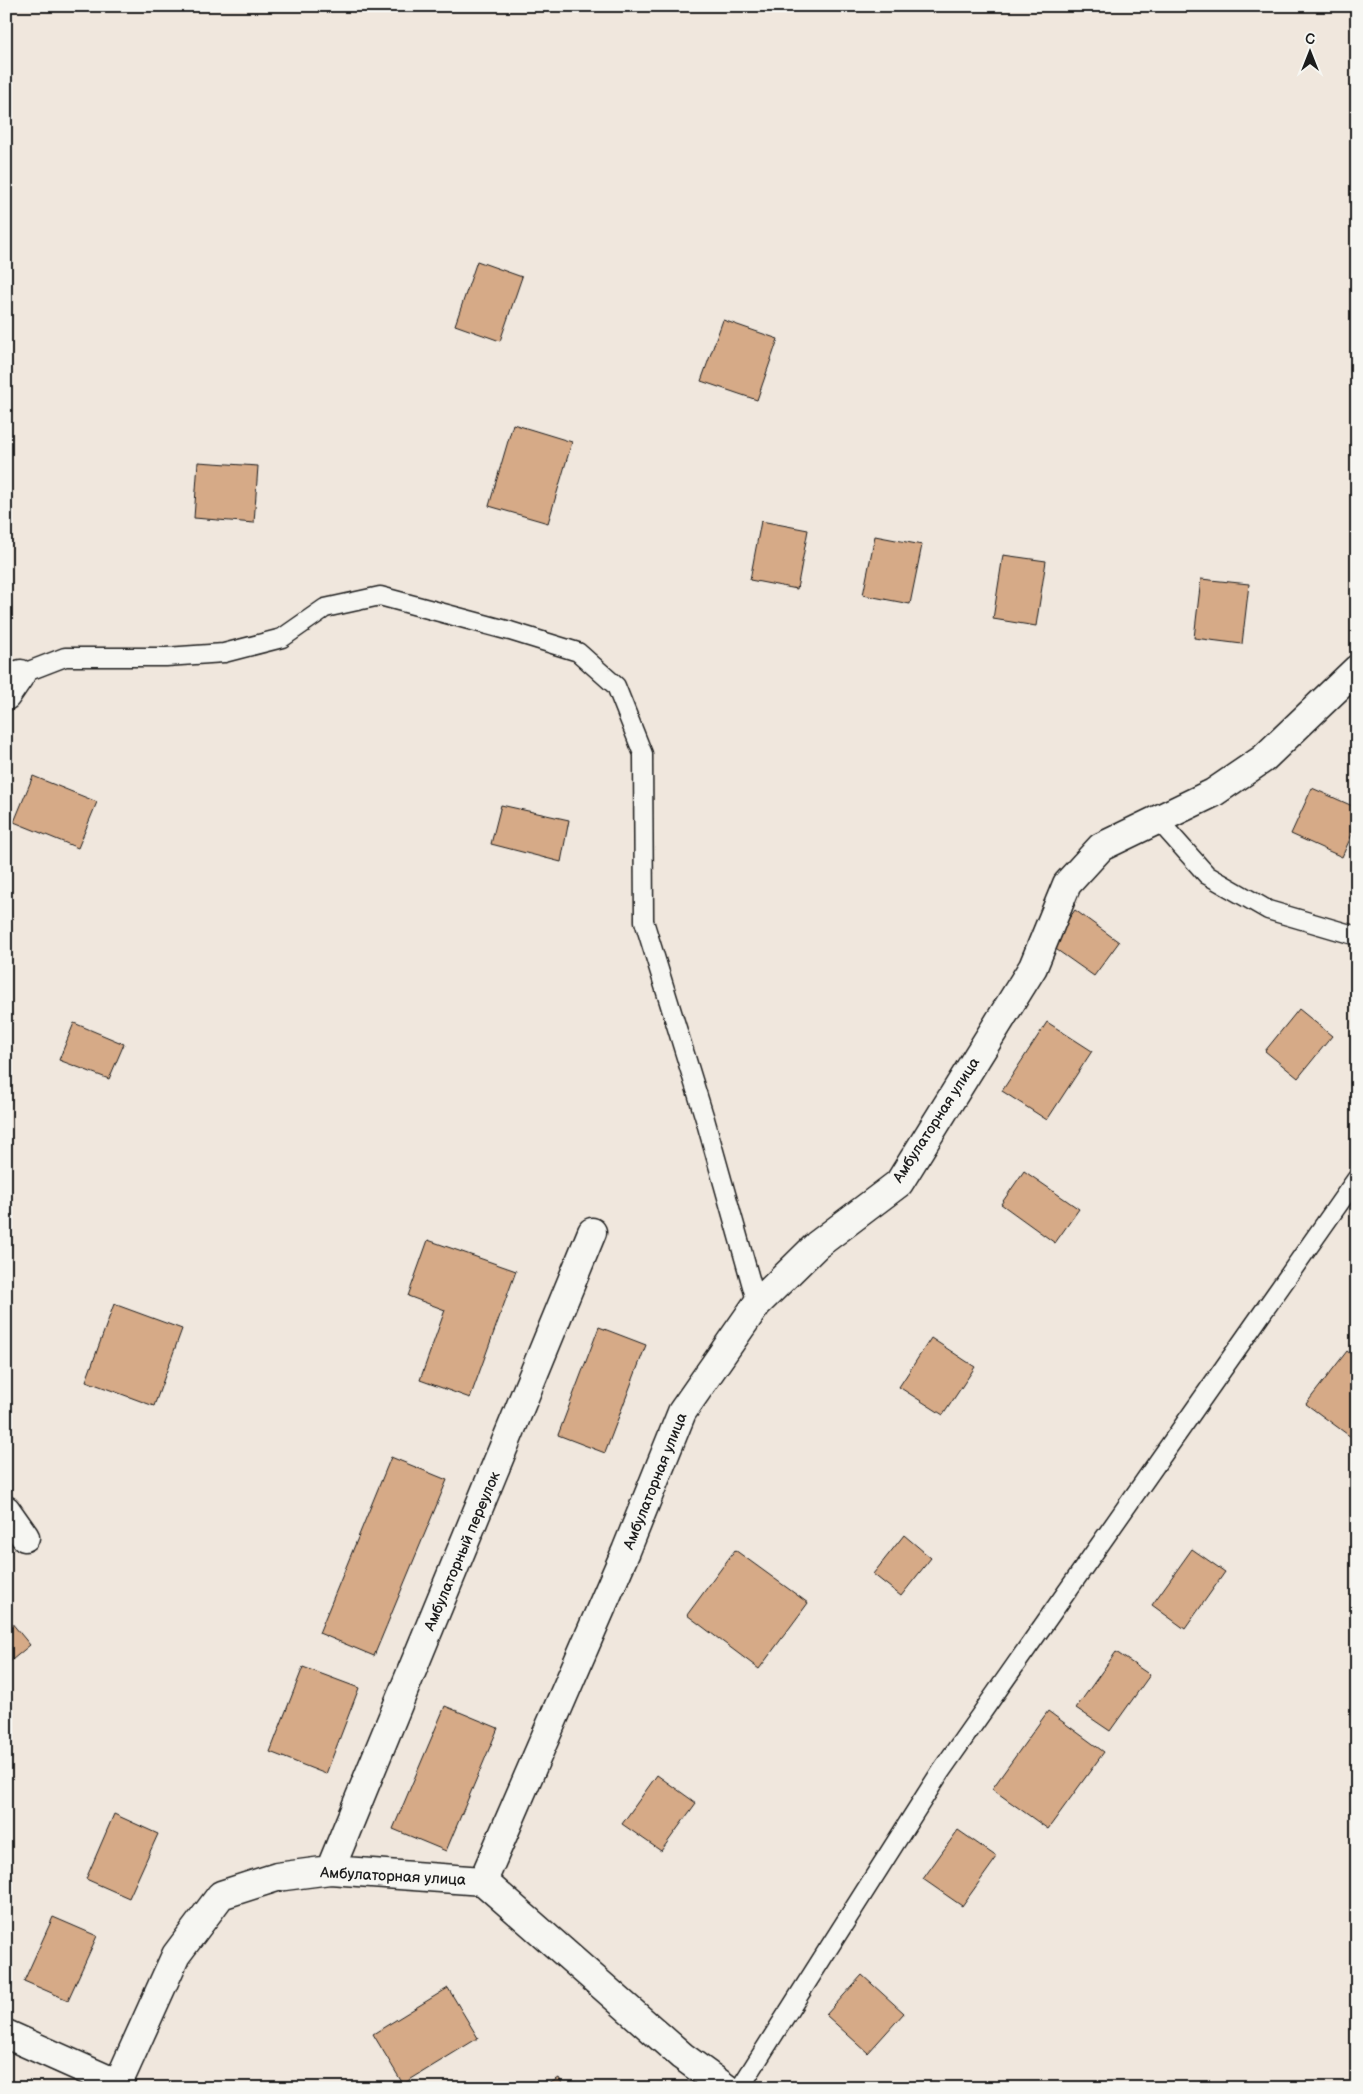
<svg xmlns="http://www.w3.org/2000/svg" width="1363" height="2094" viewBox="0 0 1363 2094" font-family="'Balsamiq Sans',sans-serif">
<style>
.building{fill:#d6aa87;stroke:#1c1c1c}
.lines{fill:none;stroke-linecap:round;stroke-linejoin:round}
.lane-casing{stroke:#1c1c1c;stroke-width:21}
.street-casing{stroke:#1c1c1c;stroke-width:31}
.lane{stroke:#f6f6f2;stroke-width:18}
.street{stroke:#f6f6f2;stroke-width:28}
.labels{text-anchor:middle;stroke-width:4.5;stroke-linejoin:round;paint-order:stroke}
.street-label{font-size:15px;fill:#1c1c1c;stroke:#f6f6f2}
</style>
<rect width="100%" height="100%" fill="#f0e7dd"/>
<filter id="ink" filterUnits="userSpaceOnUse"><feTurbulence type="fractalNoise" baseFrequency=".02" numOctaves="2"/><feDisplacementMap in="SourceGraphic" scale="10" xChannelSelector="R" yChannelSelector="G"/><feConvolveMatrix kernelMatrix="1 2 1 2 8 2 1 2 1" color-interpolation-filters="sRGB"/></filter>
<g filter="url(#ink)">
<!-- building -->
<path class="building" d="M477,261l45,16 -22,64 -45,-16z
M723,320l55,19 -21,61 -56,-19z
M513,424l59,18 -24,81 -59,-17z
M198,462l60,4 -4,57 -60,-5z
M761,521l47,9 -11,59 -47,-9z
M875,536l47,9 -12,59 -47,-9z
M1003,555l43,6 -10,65 -43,-7z
M1201,579l48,5 -7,60 -48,-6z
M33,776l64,26 -19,46 -64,-26z
M1312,788l45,20v15l-15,34 -51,-23z
M501,805l68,15 -8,42 -70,-18z
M1075,910l44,32 -25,34 -44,-31z
M1299,1009l33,27 -34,42 -33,-27z
M1047,1022l45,29 -45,69 -45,-29z
M74,1023l50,21 -15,35 -50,-19z
M1024,1171l55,38 -24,34 -54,-39z
M428,1240l88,31 -46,127 -50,-18 25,-70 -37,-14z
M114,1304l68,25 -28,77 -68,-25z
M599,1327l47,18 -41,108 -47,-18z
M931,1338l44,29 -32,48 -44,-28z
M1347,1351l10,8v70l-6,8 -45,-33z
M391,1457l56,23 -73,176 -55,-23z
M904,1535l27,23 -30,38 -28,-22z
M1192,1549l33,23 -40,57 -33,-24z
M735,1550l73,53 -49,66 -72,-54z
M6,1616l24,29 -24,20z
M1116,1652l34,23 -40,56 -34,-23z
M303,1667l56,21 -33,86 -56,-22z
M445,1706l53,22 -52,123 -53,-22z
M1048,1711l56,41 -56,77 -56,-40z
M657,1775l39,28 -35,48 -39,-27z
M114,1814l44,20 -29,64 -43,-19z
M958,1830l39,27 -35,49 -39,-27z
M53,1917l44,19 -29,64 -44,-19z
M862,1975l42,38 -36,40 -42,-38z
M448,1988l30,50 -75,46 -30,-50z
M559,2078l6,10h-23z"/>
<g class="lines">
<!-- lane casing -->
<g class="lane-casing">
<path id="lane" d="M21,674l44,-17h101l58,-4 58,-15 43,-30 55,-12 130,35 68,21 38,34 27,68 1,167 61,198 52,185
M1158,820l49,55 61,35 89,26
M740,2088l201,-317 416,-593"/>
</g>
<!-- street casing -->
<g class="street-casing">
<path id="street" d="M6,696l15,-22
M6,1510l19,27
M330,1870l262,-638
M483,1881l199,175 44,32
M6,2034l112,50
M116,2088l60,-133 45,-60 56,-18 53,-7 153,11 143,-330 56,-139 75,-108 60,-59 82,-62 134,-216 34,-83 34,-37 112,-54 50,-34 94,-90"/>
</g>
<!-- lane -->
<use href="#lane" class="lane"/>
<!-- street -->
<use href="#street" class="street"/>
</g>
</g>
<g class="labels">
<!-- street labels -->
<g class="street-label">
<text transform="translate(936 1120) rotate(-57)" y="5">Амбулаторная улица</text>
<text transform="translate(655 1481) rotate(-68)" y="5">Амбулаторная улица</text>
<text transform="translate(462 1551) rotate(-67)" y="5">Амбулаторный переулок</text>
<text transform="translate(393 1876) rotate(3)" y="5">Амбулаторная улица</text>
</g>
</g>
<!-- margin -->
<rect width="1363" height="2094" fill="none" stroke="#f6f6f2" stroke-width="25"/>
<rect x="12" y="12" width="1338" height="2069" fill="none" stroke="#1c1c1c" stroke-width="2" filter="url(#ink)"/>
<!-- north arrow -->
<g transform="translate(1310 52)" stroke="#f6f6f2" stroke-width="4" paint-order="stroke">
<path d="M0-4L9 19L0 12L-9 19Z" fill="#1c1c1c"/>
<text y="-8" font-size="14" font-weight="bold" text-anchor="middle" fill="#1c1c1c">С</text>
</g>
</svg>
